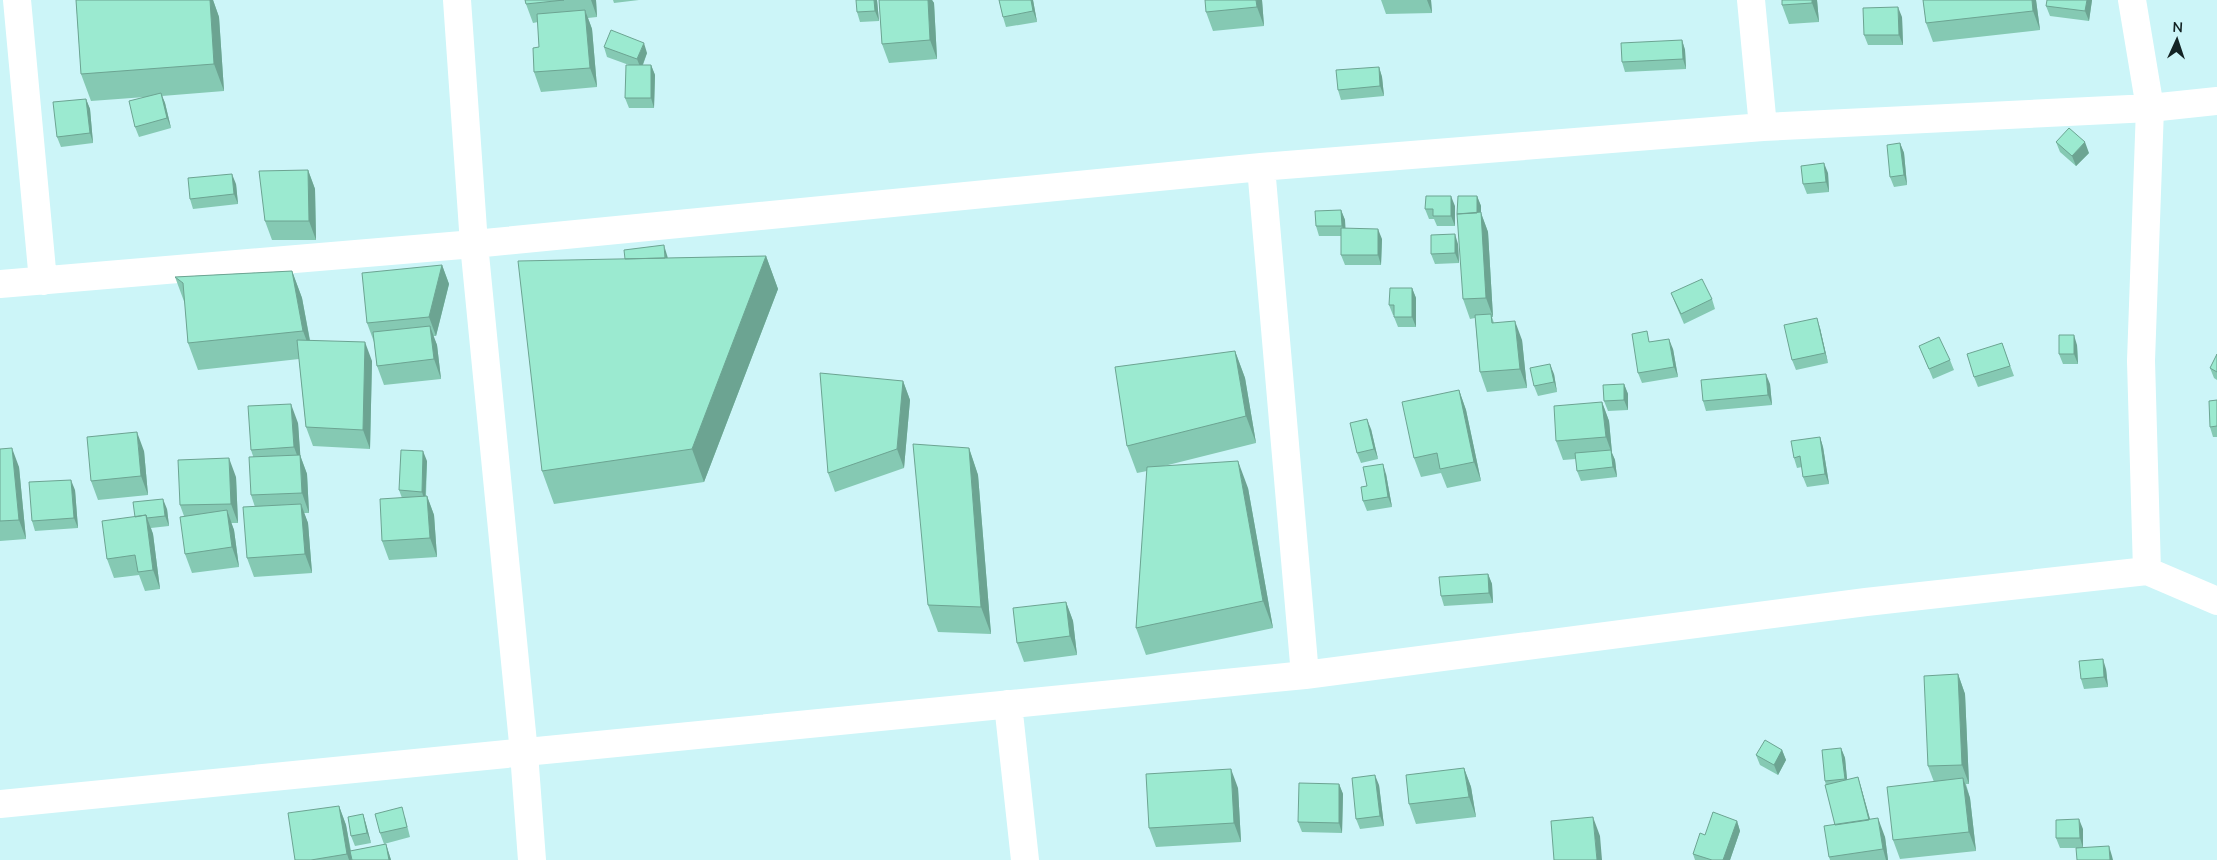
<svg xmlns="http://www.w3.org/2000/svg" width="2217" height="860" viewBox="0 0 2217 860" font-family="'Nunito Sans',sans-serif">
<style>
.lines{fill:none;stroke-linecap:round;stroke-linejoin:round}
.minor{stroke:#fff;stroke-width:28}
.wall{fill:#85c9b3}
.shaded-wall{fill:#6ca492}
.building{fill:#9bead0;stroke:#6ca492}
</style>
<rect width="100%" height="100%" fill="#ccf5f8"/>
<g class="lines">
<!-- minor -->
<path class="minor" d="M17,0l26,281
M457,0l17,244 50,509 8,107
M1751,0l12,127
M2132,0l18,108 -9,253 6,210 70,30
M1261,167l44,508
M0,284l474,-40 787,-77 502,-40 387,-19 67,-7
M1008,704l17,156
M0,804l1305,-129 561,-73 281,-31"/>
</g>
<!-- wall -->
<path class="wall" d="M76,0h137l6,17 5,74 -62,5 3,7 6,25 -32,9 -4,-10 10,-30 -54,4 -10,-27z
M525,0h71l1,17 -9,1 4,11 5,58 -56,5 -7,-20 5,-25 -1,-25 -5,1 -7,-19z
M613,0h26l-25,3z
M877,0l2,21 -19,1 -3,-10z
M879,0h53l2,3 3,56 -48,4 -7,-19z
M999,0h34l4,22 -31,5 -3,-10z
M1262,0l2,26 -51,5 -7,-19z
M1381,0h50l1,13 -46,1z
M1782,0h35l2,22 -30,2 -7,-19z
M1923,0h113l4,30 -107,12 -7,-19z
M2092,0l-3,21 -39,-5 -4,-10z
M1902,17l1,28h-35l-4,-10z
M1682,40l3,10 1,19 -61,3 -3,-10z
M604,47l43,6 -4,12h8l4,10 -1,33h-25l-4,-10 4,-33 -22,-8z
M1379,67l3,10 2,19 -43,4 -3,-10z
M86,99l4,10 3,34 -32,4 -4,-10z
M2056,142l33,11 -13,13 -16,-14z
M1900,143l4,10 3,32 -13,2 -4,-10z
M308,170l7,19 1,51h-44l-7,-19z
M1828,173l1,19 -22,2 -4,-10z
M236,184l2,20 -45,5 -3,-10z
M1477,196l4,10v7l7,19 5,85h-1l2,6 28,17 5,48 -40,4 -7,-20 -5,-54 -5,1 -7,-20z
M1455,206v20h-18l-3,-7h-5l-4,-10z
M1341,210l4,10v8l37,11 -1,26h-36l-4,-10v-19h-22l-3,-10z
M1458,244l1,19 -24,1 -4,-10z
M667,255l1,3 98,-2 12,33 -74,193 -150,22 -12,-33 83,-212z
M442,265l7,19 -13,52h-3l4,9 4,34 -57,6 -7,-19 -3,-24 -7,-19z
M292,271l10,27 8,42 62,21 -2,88 -57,-3 -7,-19 -7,-68 -101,11 -10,-27 -3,-39 -10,-27z
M1412,288l4,10v29h-18l-4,-10v-2h-1l-4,-10z
M1671,293l41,6 3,10 -31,15 -9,-21z
M1820,328l8,35 -32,7 -4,-10z
M1650,342l23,7 5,28 -36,6 -4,-10z
M2002,343l12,33 -36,11 -4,-10z
M2077,345l1,19h-15l-4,-10z
M1919,346l31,14 4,10 -21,9z
M1235,351l10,27 11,65 -92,23 84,22 25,140 -127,27 -10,-27 11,-157 -10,2 -10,-27z
M2217,354v26l-3,-2 -4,-10z
M1554,374l3,18 -19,4 -4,-10z
M903,381l7,19 -6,68 -69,24 -7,-19z
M1624,384l4,10v16l-20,1 -4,-10z
M1770,384l2,21 -66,6 -3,-10z
M1459,390l7,20 15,71 -34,7 -6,-15 -20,4 -7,-19z
M2217,400v37h-4l-3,-10z
M1602,402l7,19 3,32 3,7 2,17 -36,4 -4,-10 -1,-12 -13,1 -7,-19z
M298,423l2,32 7,19 2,39h-5l4,10 4,50 -58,4 -7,-19 8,-51 -4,-12 2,-39 -2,-6z
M1371,429l7,30 -17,4 -4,-10z
M1820,437l3,10 6,37 -22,3 -4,-10 -1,-10 -5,1 -3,-10z
M969,448l9,27 13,159 -53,-2 -10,-27z
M0,449l19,18 7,72 -26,2z
M144,451l4,44 -50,5 -7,-19z
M427,461l-1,35h1l7,19 3,42 -48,3 -7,-19 20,-43 -3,-8z
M1386,474l6,33 -25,4 -4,-10z
M236,477l2,46h-7l3,7 5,37 -47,6 -7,-19 -1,-38 -4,-11z
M75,490l3,38 -43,3 -3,-10z
M167,509l2,17 -18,2 2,6 7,55 -15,2 -6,-16 -25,3 -7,-19 28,-42z
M1488,574l4,10 1,19 -49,3 -3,-10z
M1066,602l7,19 4,34 -53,7 -7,-19z
M2106,669l2,18 -24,2 -3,-10z
M1958,674l7,20 4,90h-3l4,14 6,53 -76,8 -7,-19 41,-58 -6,-16z
M1841,748l4,10 2,22 11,-3 3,10 9,32 15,18 3,23h-58l-1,-3 6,-32 -10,-44z
M1782,750l4,10 -8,15 -18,-10 -4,-10z
M1464,768l7,19 5,30 -60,7 -7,-20z
M1339,784l4,10 -1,39 -40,-1 -4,-10z
M1379,785l5,41 -24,3 -4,-10z
M1238,788l3,54 -85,5 -7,-19z
M339,806l7,19 5,26 35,-7 5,16h-96z
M363,814l3,10 5,19 -16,3 -4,-10z
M405,817l5,20 -26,7 -4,-11z
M1737,821l3,10 -10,29h-35l-2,-6 12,-19z
M2083,829v18l29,9 -36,-8h-16l-4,-10z"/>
<!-- shaded-wall -->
<path class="shaded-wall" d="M210,0h3l6,17 5,74 -10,-27z
M591,0h5l1,17z
M874,0h3l2,21 -4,-10z
M928,0h4l2,3 3,56 -7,-19z
M1031,0h2l4,22 -4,-11z
M1256,0h6l2,26 -7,-19z
M1427,0h4l1,13z
M1812,0h5l2,22 -7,-19z
M2032,0h4l4,30 -7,-19z
M2087,0h5l-3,21 -4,-10z
M1898,7l4,10 1,28 -4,-10z
M585,10l7,19 5,58 -7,-19z
M1682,40l3,10 1,19 -3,-10z
M644,43l3,10 -6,16 -4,-10z
M651,65l4,10 -1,33 -3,-10z
M1379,67l3,10 2,19 -4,-10z
M161,93l4,10 6,25 -4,-10z
M86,99l4,10 3,34 -3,-10z
M2085,142l4,11 -13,13 -4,-10z
M1900,143l4,10 3,32 -3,-10z
M1824,163l4,10 1,19 -3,-10z
M308,170l7,19 1,51 -7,-19z
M232,174l4,10 2,20 -4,-10z
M1451,196l4,10v20l-4,-10z
M1477,196l4,10v7l7,19 5,85 -7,-19 -9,-81z
M1341,210l4,10 1,16 -4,-10z
M1378,229l4,10 -1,26 -3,-10z
M1455,234l3,10 1,19 -4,-10z
M664,245l3,10 3,26 -3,-10z
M766,256l12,33 -74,193 -12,-33z
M442,265l7,19 -13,52 -7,-19z
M292,271l10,27 11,60 -10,-27z
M1412,288l4,10v29l-4,-10z
M1817,318l3,10 8,35 -3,-10z
M1515,321l7,19 5,48 -7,-19z
M430,326l7,19 4,34 -7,-20z
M2074,335l3,10 1,19 -4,-10z
M1669,339l4,10 5,28 -4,-10z
M365,342l7,19 -2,88 -7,-19z
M1235,351l10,27 11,65 -10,-27z
M1550,364l4,10 3,18 -3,-10z
M1766,374l4,10 2,21 -4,-10z
M903,381l7,19 -6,68 -7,-19z
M1624,384l4,10v16l-4,-10z
M1459,390l7,20 15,71 -7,-19z
M1602,402l7,19 3,32 3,7 2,17 -4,-10 -1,-13 -6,-17z
M291,404l7,19 3,41 -1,-9 7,19 2,39 -7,-20 -1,-27 -7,-19z
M1367,419l4,10 7,30 -4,-10z
M137,432l7,19 4,44 -7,-19z
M1820,437l3,10 6,37 -4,-10z
M12,448l7,19 7,72 -7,-19z
M969,448l9,27 13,159 -10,-27z
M423,451l4,10 -2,41 -3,-10z
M229,458l7,19 2,46 -7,-19z
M1238,461l10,27 25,140 -10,-27z
M1383,464l3,10 6,33 -4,-10z
M71,480l4,10 3,38 -4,-10z
M427,496l7,19 3,42 -7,-19z
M163,499l4,10 2,17 -4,-10z
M301,504l7,19 4,50 -7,-19z
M227,510l7,20 5,37 -7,-20z
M146,515l7,19 7,55 -7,-19z
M1488,574l4,10 1,19 -4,-10z
M1066,602l7,19 4,34 -7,-19z
M2103,659l3,10 2,18 -4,-10z
M1958,674l7,20 4,90 -7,-19z
M1841,748l4,10 3,31 -3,-10z
M1782,750l4,10 -8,15 -4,-10z
M1464,768l7,19 5,30 -7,-20z
M1231,769l7,19 3,54 -7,-19z
M1375,775l4,10 5,41 -4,-10z
M1858,777l3,10 12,43 -4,-10z
M1963,778l7,20 6,53 -7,-19z
M1339,784l4,10 -1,39 -3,-10z
M339,806l7,19 6,35h-3l-2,-6z
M363,814l3,10 5,19 -4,-10z
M1593,817l7,19 2,24h-5z
M1878,818l7,19 3,23h-2l-3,-11z
M2079,819l4,10v19l-3,-10z
M1737,821l3,10 -10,29h-7z
M386,844l5,16h-2z
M2109,846l3,10 1,4h-3z"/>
<!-- building -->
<path class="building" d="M76,0h134l4,64 -133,10z
M525,0h39l-38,4z
M856,0h18l1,11 -18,1z
M879,0h49l2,40 -48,4z
M999,0h32l2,11 -30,6z
M1205,0h51l1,7 -51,5z
M1782,0h30v3l-30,2z
M1923,0h109l1,11 -107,12z
M2047,0h40l-2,11 -39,-5z
M1898,7l1,28h-35l-1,-27z
M585,10l5,58 -56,4 -1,-24 6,-1 -2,-33z
M611,30l33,13 -7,16 -33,-12z
M1682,40l1,19 -61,3 -1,-19z
M626,65h25v33h-26z
M1379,67l1,19 -42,4 -2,-20z
M161,93l6,25 -32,9 -6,-26z
M86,99l4,34 -33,4 -4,-35z
M2069,128l16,14 -13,14 -16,-14z
M1900,143l4,32 -14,2 -3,-32z
M1824,163l2,19 -23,2 -2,-18z
M308,170l1,51h-44l-6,-50z
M232,174l2,20 -44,5 -2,-21z
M1426,196h25v20h-18v-7h-8z
M1458,196h19v17l-20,1z
M1341,210l1,16h-26l-1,-15z
M1481,212l5,86 -23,1 -6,-85z
M1341,228l37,1v26h-37z
M1455,234v19l-24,1v-19z
M664,245l1,13 -40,1 -1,-9z
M766,256l-74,193 -150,22 -24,-210z
M442,265l-13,52 -62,6 -5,-50z
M292,271l11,60 -115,12 -5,-60 -8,-6z
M1702,279l10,20 -31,15 -10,-21z
M1390,288h22v29h-18v-12h-5z
M1491,314l1,9 23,-2 5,48 -40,3 -5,-57z
M1817,318l8,35 -33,7 -8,-35z
M430,326l4,33 -57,7 -4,-34z
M1647,331l2,11 20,-3 5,28 -36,6 -6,-39z
M2059,335h15v19h-15z
M1939,337l11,23 -21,9 -10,-23z
M297,340l68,2 -2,88 -57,-3z
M2002,343l8,23 -36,11 -7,-23z
M1235,351l11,65 -119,30 -12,-79z
M2217,354v18l-7,-4z
M1550,364l4,18 -20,4 -4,-18z
M820,373l83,8 -6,68 -69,24z
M1766,374l2,21 -65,6 -2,-21z
M1624,384v16l-20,1 -1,-16z
M1459,390l15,72 -34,7 -3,-16 -23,5 -12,-56z
M2217,400v26l-7,1 -1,-26z
M1602,402l4,35 -50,4 -2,-35z
M291,404l3,43 -43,3 -3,-44z
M1367,419l7,30 -17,4 -7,-30z
M137,432l4,44 -50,5 -4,-44z
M1820,437l5,37 -22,3 -3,-21 -6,2 -3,-17z
M913,444l56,4 12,159 -53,-2z
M12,448l7,72 -19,1v-72z
M401,450l22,1 -1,41 -23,-2z
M1611,450l2,17 -36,4 -2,-18z
M300,455l2,38 -51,2 -2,-38z
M229,458l2,46 -51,1 -2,-45z
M1238,461l25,140 -127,27 11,-161z
M1383,464l5,33 -25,4 -2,-14 6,-1 -4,-19z
M71,480l3,38 -42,3 -3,-39z
M427,496l3,42 -48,3 -2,-42z
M163,499l2,17 -18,2 -1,-3 -11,2 -2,-15z
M301,504l4,50 -58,4 -4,-51z
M227,510l5,37 -47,7 -5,-37z
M146,515l7,55 -15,2 -3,-17 -28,4 -5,-38z
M1488,574l1,19 -48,3 -2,-19z
M1066,602l4,34 -53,7 -4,-35z
M2103,659l1,18 -23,2 -2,-18z
M1958,674l4,91 -34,1 -4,-90z
M1765,740l17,10 -8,15 -18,-10z
M1841,748l4,31 -20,2 -3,-31z
M1464,768l5,29 -60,7 -3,-29z
M1231,769l3,54 -85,5 -3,-54z
M1375,775l5,41 -24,3 -4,-41z
M1858,777l11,43 -34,5 -10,-40z
M1963,778l6,54 -76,8 -6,-53z
M1299,783l40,1v39l-41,-1z
M339,806l8,48 -36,6h-16l-7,-47z
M402,807l5,20 -27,6 -5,-19z
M1713,812l24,9 -14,39h-11l-19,-6 7,-21 5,2z
M363,814l4,19 -16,3 -3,-19z
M1593,817l4,43h-43l-3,-39z
M1878,818l5,31 -54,8 -5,-31z
M2079,819l1,19h-24v-18z
M386,844l3,16h-37l-2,-9z
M2109,846l1,14h-33l-1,-12z"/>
<!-- north arrow -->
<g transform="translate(2177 40) rotate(3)" stroke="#ccf5f8" stroke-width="4" paint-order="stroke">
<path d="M0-4L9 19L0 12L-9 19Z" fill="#132324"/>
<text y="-8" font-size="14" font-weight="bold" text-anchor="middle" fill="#132324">N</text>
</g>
</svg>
